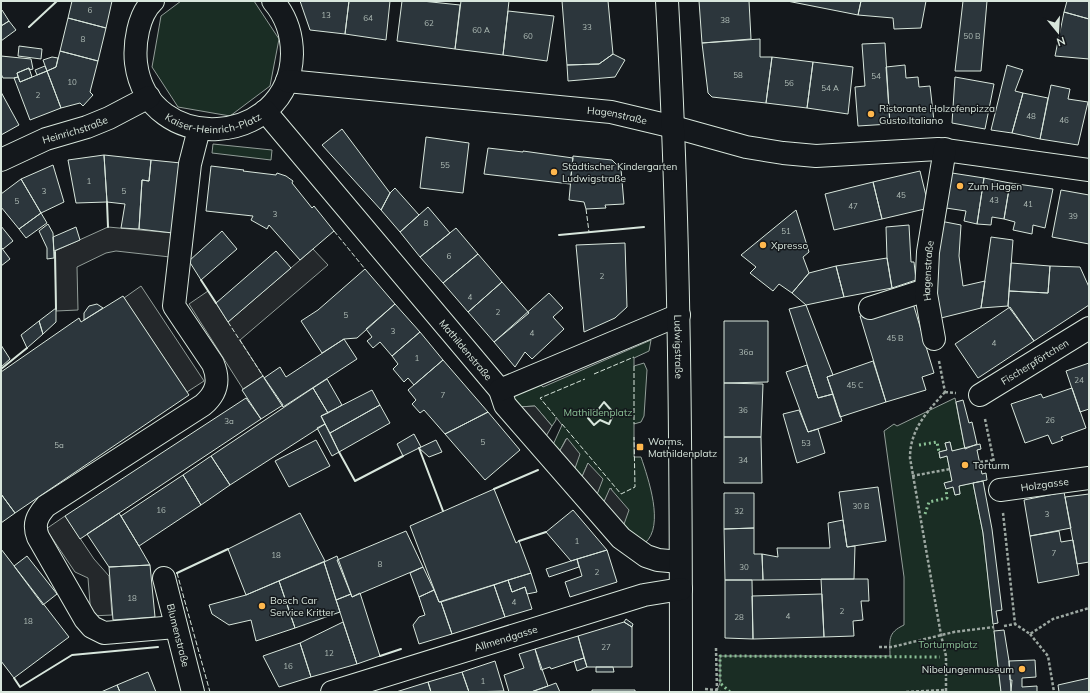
<svg xmlns="http://www.w3.org/2000/svg" width="1090" height="693" viewBox="0 0 1090 693" font-family="Mulish,sans-serif">
<style>
.green{fill:#1a2d24;stroke:#939e99}
.parking{fill:#24282b;stroke:#939e99}
.building{fill:#2c363c;stroke:#d8e6dc}
.lines{fill:none;stroke-linecap:round;stroke-linejoin:round}
.minor-casing{stroke:#d8e6dc;stroke-width:24}
.major-casing{stroke:#d8e6dc;stroke-width:24}
.path{stroke:#9da8a2;stroke-width:2.5;stroke-dasharray:3 2;stroke-linecap:butt}
.minor{stroke:#14181c;stroke-width:22}
.major{stroke:#14181c;stroke-width:22}
.hedge{stroke:#8ac095;stroke-width:3;stroke-dasharray:2 3;stroke-linecap:butt}
.fence{stroke:#d8e6dc;stroke-width:1;stroke-dasharray:5 2;stroke-linecap:butt}
.wall{stroke:#d8e6dc;stroke-width:2}
.poi-dot{fill:#ffb74d;stroke:#14181c;stroke-width:1.5}
.labels{text-anchor:middle;stroke-width:3;stroke-linejoin:round;paint-order:stroke}
.number-label{font-size:8px;fill:#adbab4}
.poi-label{font-size:10px;fill:#d8e6dc;stroke:#14181c;text-anchor:start}
.street-label{font-size:10px;fill:#d8e6dc;stroke:#14181c}
.park-label{font-size:10px;fill:#8ac095;stroke:#14181c}
</style>
<rect width="100%" height="100%" fill="#14181c"/>
<!-- green -->
<path class="green" d="M181,1h73l25,38 -9,47 -40,30 -52,-9 -26,-40 9,-51z
M213,144l59,6 -1,10 -59,-7z
M651,340l-2,11 -15,7v8l10,-3 3,7 -3,46 -3,6 -7,2v33h7c7,21 24,69 4,86l-22,-16 -12,-39 -8,16 -7,-7 -8,-34 -7,16 -7,-8 -8,-32 -8,15 -6,-7 10,-22 -6,-8v3l-4,6 -17,-20 -17,1 -6,-13 25,-13 6,6z
M955,398l10,51 -13,2 -2,-9 -5,1 2,7 -8,2 1,6 7,-2 5,25 -7,2 1,5 7,-1 2,8 5,-1 -1,-8 14,-3 10,50 18,159h-285l4,-9v-27h170c0,-16 -3,-23 14,-31v-48l-20,-146 10,-7 3,2z"/>
<!-- parking -->
<path class="parking" d="M108,227l65,6 -3,24 -54,-6 -10,2 -29,14 1,43 -22,1 -1,-60z
M313,249l15,16 -88,75 23,36 -20,13 -54,-85 19,-13 20,31z
M141,286l63,95 -17,11 -63,-94z
M535,406l17,20 -7,12 -27,-31z
M567,438l13,16 -6,17 -16,-17z
M588,463l15,16 -7,18 -15,-18z
M610,488l19,22 -6,17 -20,-23z
M65,516l29,43 15,17 3,39 -21,1 -3,-38 -13,-6 -29,-43z"/>
<!-- building -->
<path class="building" d="M72,1h40l-6,27 -38,-10z
M300,1h49l-4,33 -35,-4z
M349,1h41l-4,39 -41,-6z
M402,1h20l38,4 -5,44 -58,-8z
M461,1h48l-6,54 -48,-6z
M562,1h46l5,53 -14,10 -32,1z
M699,1h50l2,38 -49,4z
M787,1h74l-3,14z
M861,1h65l-5,27 -27,1 -1,-11 -35,-3z
M963,1h24l-6,70h-26z
M1067,1h22v18l-25,-7z
M2,10l7,11 -8,5v-15z
M508,11l46,5 -7,45 -44,-6z
M1064,12l25,7v40l-34,-3z
M68,18l38,10 -8,33 -38,-10z
M9,21l7,9 -15,11v-15z
M760,39v18h12l-6,46 -54,-6 -4,-4 -6,-50z
M885,43l5,81 -32,2 -3,-39 10,-1 -3,-42z
M19,46l23,3 -1,10 -23,-3z
M60,51l38,10 -8,31 3,3 -10,11 -3,-3 -19,5 -14,-37 9,-4z
M613,54l12,6 -10,17 -47,4 -1,-16 32,-1z
M1,56l30,3 2,10 -4,1v-2l-12,5 1,4 -4,1h-11l-2,-4z
M52,57l6,1 -2,9 -9,4 -4,-11z
M772,57l41,5 -6,46 -41,-5z
M813,62l40,5 -5,47 -41,-6z
M905,65l1,13 12,-1 1,10 11,-1 4,35 -44,3 -4,-57z
M1007,65l16,5 -8,21 8,2 -11,40 -21,-3z
M45,66l2,5 -10,4 -2,-5z
M29,68l3,9 -12,5 -3,-9z
M47,71l14,37 -31,12 -16,-42 4,-1 2,5z
M955,77l39,7 -9,45 -33,-6z
M1051,85l19,4 -2,10 20,3 -10,43 -38,-6z
M1,92l18,33 -18,10z
M1023,93l25,5 -8,41 -28,-6z
M342,129l48,64 -9,17 -59,-65z
M426,137l43,6 -6,50 -43,-5z
M488,148l35,4v-1l50,7 -3,26 -86,-10z
M104,155l47,5 -2,21 -7,-1 -3,49 -18,-1 4,-24 -18,-2z
M104,155l3,47 -31,1 -8,-43z
M573,156l39,4 9,9 3,35 -19,1 1,3 -20,1 -2,-7 -15,-2z
M151,160l30,3 -8,70 -34,-4 3,-49 7,1z
M53,165l11,37 -23,11 -20,-34z
M211,166l33,4 -1,1 33,4 1,-2 9,3 7,5 -1,2 20,25 2,-2 20,25 -34,29 -31,-35 -2,4 -16,-9 2,-4 -47,-5z
M920,171l9,37 -47,11 -9,-37z
M952,173l32,5 -7,46 -13,-3 2,-10 -20,-3z
M984,178l26,5 -6,36 -12,-2 -1,8 -14,-1z
M21,179l20,34 -22,16 -18,-22v-13z
M873,182l9,37 -48,11 -9,-36z
M1010,183l43,6 -8,39 -12,-3 -1,9 -19,-4 2,-8 -11,-3z
M395,188l24,27 -19,17 -19,-22 9,-17z
M1061,190l28,5v49l-37,-7z
M428,207l22,26 -30,24 -20,-25z
M796,210l13,42 -6,5 6,16 -17,20 -13,-9 -6,7 -23,-18 6,-6 -15,-12z
M41,213l6,10 -21,15 -7,-9z
M940,221l21,4 -2,31 4,30 22,-5 -4,27 -40,10 -6,-27z
M48,224l5,9 1,25 -7,1v-11l-8,-17z
M909,225l2,37h3l2,18 -24,8 -5,-30 -1,-31z
M1,226l12,15 -10,8 -2,-2z
M76,227l4,13 -26,11 -1,-14z
M456,228l22,26 -35,29 -23,-26z
M222,231l15,18 -36,31 -12,-19z
M991,237l22,3 -5,66 -27,2z
M625,243l2,64 -12,11 -31,14 -8,-87z
M1,247l9,12 -9,7z
M276,251l15,17 -63,54 -12,-19z
M478,254l24,28 -34,30 -25,-29z
M887,258l5,30 -48,9 -8,-31z
M1011,263l39,3 -2,27 -39,-2z
M836,266l8,31 -38,8 -14,-12 17,-20z
M1050,266l30,1 9,20v18l-55,36 -26,-35 1,-15 39,2z
M365,269l30,35 -38,34 -13,1 -22,14 -21,-32 17,-11z
M502,282l27,31 -35,29 -26,-30z
M549,293l14,15 -10,9 11,12 -32,30 -7,-7 -10,15 -21,-25z
M123,296l66,99 -174,118 -14,-19v-122l78,-54 2,4z
M912,300l22,73 -12,4 4,13 -40,12 -26,-86z
M97,304l6,4 -19,12v-7l5,-7z
M395,304l25,28 -28,24 -12,-14 -7,6 -6,-7 5,-4 -6,-8z
M806,305l27,70 -6,2 6,17 -15,4 -29,-89z
M1010,307l24,34 -56,37 -23,-34z
M56,308v14l-13,12 -4,-13z
M39,321l4,13 -16,14 -6,-13z
M724,321h44v61l-44,1z
M420,332l23,28 -29,25 -6,-7 -4,4 -11,-13 5,-5 -6,-8z
M344,339l13,20 -74,48 -19,-29 16,-11 6,10z
M1,345l9,14 -9,8z
M443,360l45,52 -43,22 -21,-24 -4,3 -8,-9 4,-4 -8,-10z
M873,361l13,41 -46,15 -13,-40z
M1089,363v46l-9,3 -14,-41z
M807,365l11,33 15,-4 9,27 -34,11 -22,-60z
M263,376l20,29 -22,14 -19,-29z
M327,379l15,26 -14,8 -15,-25z
M724,383l39,1 -2,53h-37z
M313,388l15,25 -7,3 4,8 -95,61 -19,-29z
M1072,388l14,40 -25,9 2,3 -11,4 -4,-9 -23,8 -14,-39 30,-10 2,4z
M372,390l8,15 -50,28 -9,-17z
M246,398l15,21 -181,120 -15,-23z
M963,400l6,23 3,-1 5,22 -12,5 -9,-47z
M380,405l10,18 -51,29 -9,-19z
M799,410l9,22 10,-3 7,24 -28,10 -14,-49z
M488,412l32,38 -35,30 -40,-46z
M325,424l14,28 -7,4 -15,-28z
M414,434l7,13 -18,9 -6,-12z
M724,437h37l1,46h-38z
M316,440l14,26 -41,21 -14,-26z
M436,440l6,12 -13,5 -10,-9z
M950,442l2,9 28,-7 1,5 -4,1 5,24 4,-1 1,7 -28,6 1,8 -5,1 -2,-8 -7,2 -2,-6 8,-2 -5,-25 -7,2 -1,-6 8,-2 -2,-7z
M211,456l19,29 -29,20 -18,-30z
M183,475l18,30 -62,41 -18,-30z
M983,481l9,48 10,81 -6,1 2,12 -5,1 -10,-91 -10,-50z
M878,487l8,54 -39,6 -8,-55z
M494,489l22,54 3,-2 12,32 -92,29 -29,-76z
M1064,492l7,36 -41,8 -6,-36z
M724,493h30v35l-30,1z
M1,494l14,19 -14,10z
M1089,494v68l-12,2 -12,-67z
M573,510l34,40 -36,11 -25,-29z
M119,513l20,33 11,19 -41,2 -22,-33z
M300,513l25,48 -79,34 -18,-46z
M843,520l4,27 8,-1 -1,33 -91,1 -1,-26 16,3 -1,-9h53l-2,-25z
M754,528v26h8l1,26h-38l-1,-51z
M406,531l17,36 -71,30 -15,-37z
M1059,531l2,11 12,-2 6,35 -41,8 -8,-47z
M1,549l68,88 -55,41 -13,-17z
M607,550l10,32 -47,15 -5,-15 17,-6 -5,-17z
M27,556l30,38 -14,11 -29,-39z
M337,556l14,38 -15,6 -12,-38z
M577,559l2,8 -30,10 -3,-8z
M324,562l16,50 -45,16 -16,-47z
M150,565l5,52 -42,3 -4,-53z
M423,567l11,23 -15,7 -9,-24z
M531,573l6,19 -10,2 -2,-7 -13,5 -4,-12z
M821,579h47l1,22h-8l2,19 -10,1 1,15 -30,1z
M508,580l4,12 13,-5 7,22 -27,8 -11,-32z
M725,580h27l1,59 -28,-1z
M279,581l16,47 -39,13 -5,-21 -22,5 -17,-11 -3,-9 37,-10z
M494,585l11,32 -53,17 -11,-32z
M434,590l5,12h2l11,32 -33,10 -6,-19 6,-8 6,-2 -6,-18z
M360,593l20,63 -23,8 -21,-64 15,-6 1,3z
M822,594l2,43 -71,2 -1,-43z
M626,619l7,5 -1,3 -8,-5z
M343,622l14,42 -46,13 -11,-34z
M624,622l8,5v40h-45l-9,-31z
M1004,630l5,31 2,31h-10l-7,-61z
M578,636l6,22 -33,11 -1,-2 -9,3 -6,-21z
M300,643l11,34 -32,10 -16,-31z
M535,649l13,37 -17,6h-22l-5,-17 20,-7 -5,-14z
M584,658l3,9 -10,4 -3,-10z
M1035,660l1,17 -14,1v9l15,-1v6h-26l1,-12h-2l-1,-19z
M495,661l9,30 -35,1 -7,-20z
M596,667h17l1,5h-18z
M148,672l8,20h-36l-3,-7z
M462,672l7,20h-38l-3,-10z
M1089,678v14h-30l-1,-7z
M428,682l3,10h-35z
M556,683l4,9h-29l17,-6z
M117,685l3,7h-19z
M592,690h43v2h-43z"/>
<g class="lines">
<!-- minor casing -->
<g class="minor-casing">
<g id="minor">
<path id="s1" d="M153,1c-15,14 -19,43 -17,62 12,94 154,85 156,-9 0,-20 -6,-38 -19,-53"/>
<path id="s2" d="M287,81l324,31 63,15 72,20 37,6 33,3 122,-7 151,21"/>
<path id="s3" d="M265,111l235,279 5,15 116,133 25,18 12,4 22,2"/>
<path id="s4" d="M1,160l45,-21 41,-12 22,-9 40,-21"/>
<path d="M870,308l56,-18"/>
<path id="s5" d="M934,339l-8,-45 2,-42 17,-103"/>
<path d="M500,390l179,-75"/>
<path id="s6" d="M980,395l109,-67"/>
<path id="s7" d="M1000,490l89,-12"/>
<path id="s8" d="M164,578l29,114"/>
<path d="M176,627l-72,6 -12,-6 -7,-8 -47,-82c-5,-13 -1,-21 8,-31l157,-101c14,-12 17,-24 10,-41l-39,-58 16,-142 9,-35"/>
</g>
</g>
<!-- major casing -->
<g class="major-casing">
<g id="major">
<path id="s9" d="M667,1c13,230 14,461 14,691"/>
<path id="s10" d="M332,692l312,-97 37,-6"/>
</g>
</g>
<!-- path -->
<path class="path" d="M939,361l6,31
M945,392c-18,20 -35,37 -35,66l31,177 5,21v36
M945,392l11,1
M985,419l10,48
M980,462l14,-2
M912,476l38,-7
M1003,513l12,111
M1004,626l11,-2 15,10 23,-15 36,-11
M1030,634l18,22 6,36
M879,647h13l62,-15 40,-5
M716,648l1,42
M705,689l12,1 3,2
M906,692l40,-2"/>
<!-- minor -->
<use href="#minor" class="minor"/>
<!-- major -->
<use href="#major" class="major"/>
<!-- hedge -->
<path class="hedge" d="M919,445l18,-3 2,10
M925,514l4,-12 18,-4 -1,-9
M730,692l-10,-9v-27l220,1"/>
<!-- fence -->
<path class="fence" d="M586,209l3,23
M334,231l31,38
M228,322l35,54
M634,366v58
M594,374l40,-17
M555,416l-15,-18 45,-19
M562,424l59,70 14,-7 -1,-50
M177,573l33,119"/>
<!-- wall -->
<path class="wall" d="M29,27l28,-26
M107,202l1,25
M559,235l85,-8
M55,252l1,57
M201,280l15,23
M1,369l26,-21
M604,402l7,8 2,5 -4,9 -9,-4 -6,5 -6,-7 1,-8 8,1z
M419,448l24,63
M339,452l16,29 48,-25
M494,489l44,-19
M519,541l27,-9
M177,573l51,-24
M380,656l21,-7
M14,678l6,9 52,-32 86,-8"/>
</g>
<!-- markers -->
<g class="poi-dot">
<circle cx="871" cy="114" r="4"/>
<circle cx="554" cy="172" r="4"/>
<circle cx="960" cy="186" r="4"/>
<circle cx="763" cy="245" r="4"/>
<rect x="636" y="443" width="8" height="8" rx="2"/>
<circle cx="965" cy="465" r="4"/>
<circle cx="262" cy="606" r="4"/>
<circle cx="1022" cy="669" r="4"/>
</g>
<g class="labels">
<!-- number labels -->
<g class="number-label">
<text x="90" y="13">6</text>
<text x="326" y="18">13</text>
<text x="368" y="21">64</text>
<text x="725" y="23">38</text>
<text x="429" y="26">62</text>
<text x="587" y="30">33</text>
<text x="481" y="33">60 A</text>
<text x="528" y="39">60</text>
<text x="972" y="39">50 B</text>
<text x="83" y="42">8</text>
<text x="738" y="78">58</text>
<text x="876" y="79">54</text>
<text x="72" y="85">10</text>
<text x="789" y="86">56</text>
<text x="830" y="91">54 A</text>
<text x="38" y="98">2</text>
<text x="1031" y="119">48</text>
<text x="1064" y="123">46</text>
<text x="445" y="168">55</text>
<text x="89" y="184">1</text>
<text x="44" y="194">3</text>
<text x="124" y="194">5</text>
<text x="901" y="198">45</text>
<text x="994" y="203">43</text>
<text x="17" y="204">5</text>
<text x="1028" y="207">41</text>
<text x="853" y="209">47</text>
<text x="275" y="217">3</text>
<text x="1073" y="219">39</text>
<text x="426" y="226">8</text>
<text x="786" y="234">51</text>
<text x="449" y="259">6</text>
<text x="602" y="279">2</text>
<text x="470" y="300">4</text>
<text x="498" y="315">2</text>
<text x="346" y="318">5</text>
<text x="393" y="334">3</text>
<text x="532" y="336">4</text>
<text x="895" y="341">45 B</text>
<text x="994" y="346">4</text>
<text x="746" y="355">36a</text>
<text x="417" y="361">1</text>
<text x="1079" y="383">24</text>
<text x="855" y="388">45 C</text>
<text x="443" y="398">7</text>
<text x="743" y="413">36</text>
<text x="1050" y="423">26</text>
<text x="229" y="424">3a</text>
<text x="483" y="445">5</text>
<text x="806" y="446">53</text>
<text x="59" y="448">5a</text>
<text x="743" y="463">34</text>
<text x="861" y="509">30 B</text>
<text x="161" y="513">16</text>
<text x="739" y="514">32</text>
<text x="1047" y="517">3</text>
<text x="577" y="544">1</text>
<text x="1054" y="556">7</text>
<text x="276" y="558">18</text>
<text x="380" y="567">8</text>
<text x="744" y="570">30</text>
<text x="597" y="575">2</text>
<text x="132" y="601">18</text>
<text x="514" y="605">4</text>
<text x="842" y="614">2</text>
<text x="788" y="619">4</text>
<text x="739" y="620">28</text>
<text x="28" y="624">18</text>
<text x="606" y="650">27</text>
<text x="329" y="656">12</text>
<text x="288" y="669">16</text>
<text x="483" y="684">1</text>
</g>
<!-- poi labels -->
<g class="poi-label">
<text x="879" y="112">Ristorante Holzofenpizza<tspan x="879" dy="12">Gusto Italiano</tspan></text>
<text x="562" y="170">Städtischer Kindergarten<tspan x="562" dy="12">Ludwigstraße</tspan></text>
<text x="968" y="190">Zum Hagen</text>
<text x="771" y="249">Xpresso</text>
<text x="648" y="445">Worms,<tspan x="648" dy="12">Mathildenplatz</tspan></text>
<text x="973" y="469">Torturm</text>
<text x="270" y="604">Bosch Car<tspan x="270" dy="12">Service Kritter</tspan></text>
<text x="1014" y="673" text-anchor="end">Nibelungenmuseum</text>
</g>
<!-- street labels -->
<g class="street-label">
<text dy="4" stroke="none"><textPath href="#s1" startOffset="178">Kaiser-Heinrich-Platz</textPath></text>
<text dy="4" stroke="none"><textPath href="#s2" startOffset="332">Hagenstraße</textPath></text>
<text dy="4" stroke="none"><textPath href="#s4" startOffset="80">Heinrichstraße</textPath></text>
<text dy="4" stroke="none"><textPath href="#s5" startOffset="69">Hagenstraße</textPath></text>
<text dy="4" stroke="none"><textPath href="#s9" startOffset="346">Ludwigstraße</textPath></text>
<text dy="4" stroke="none"><textPath href="#s3" startOffset="312">Mathildenstraße</textPath></text>
<text dy="4" stroke="none"><textPath href="#s6" startOffset="64">Fischerpförtchen</textPath></text>
<text dy="4" stroke="none"><textPath href="#s7" startOffset="45">Holzgasse</textPath></text>
<text dy="4" stroke="none"><textPath href="#s8" startOffset="59">Blumenstraße</textPath></text>
<text dy="4" stroke="none"><textPath href="#s10" startOffset="182">Allmendgasse</textPath></text>
</g>
<!-- park labels -->
<g class="park-label">
<text x="598" y="416">Mathildenplatz</text>
<text x="948" y="648">Torturmplatz</text>
</g>
</g>
<!-- border -->
<rect width="1090" height="693" fill="none" stroke="#d8e6dc" stroke-width="4"/>
<!-- north arrow -->
<g transform="translate(1058 32) rotate(162)" stroke="#14181c" stroke-width="3" paint-order="stroke">
<path d="M0-3L7 15L0 10L-7 15Z" fill="#d8e6dc"/>
<text y="-6" font-size="11" font-weight="bold" text-anchor="middle" fill="#d8e6dc">N</text>
</g>
</svg>
